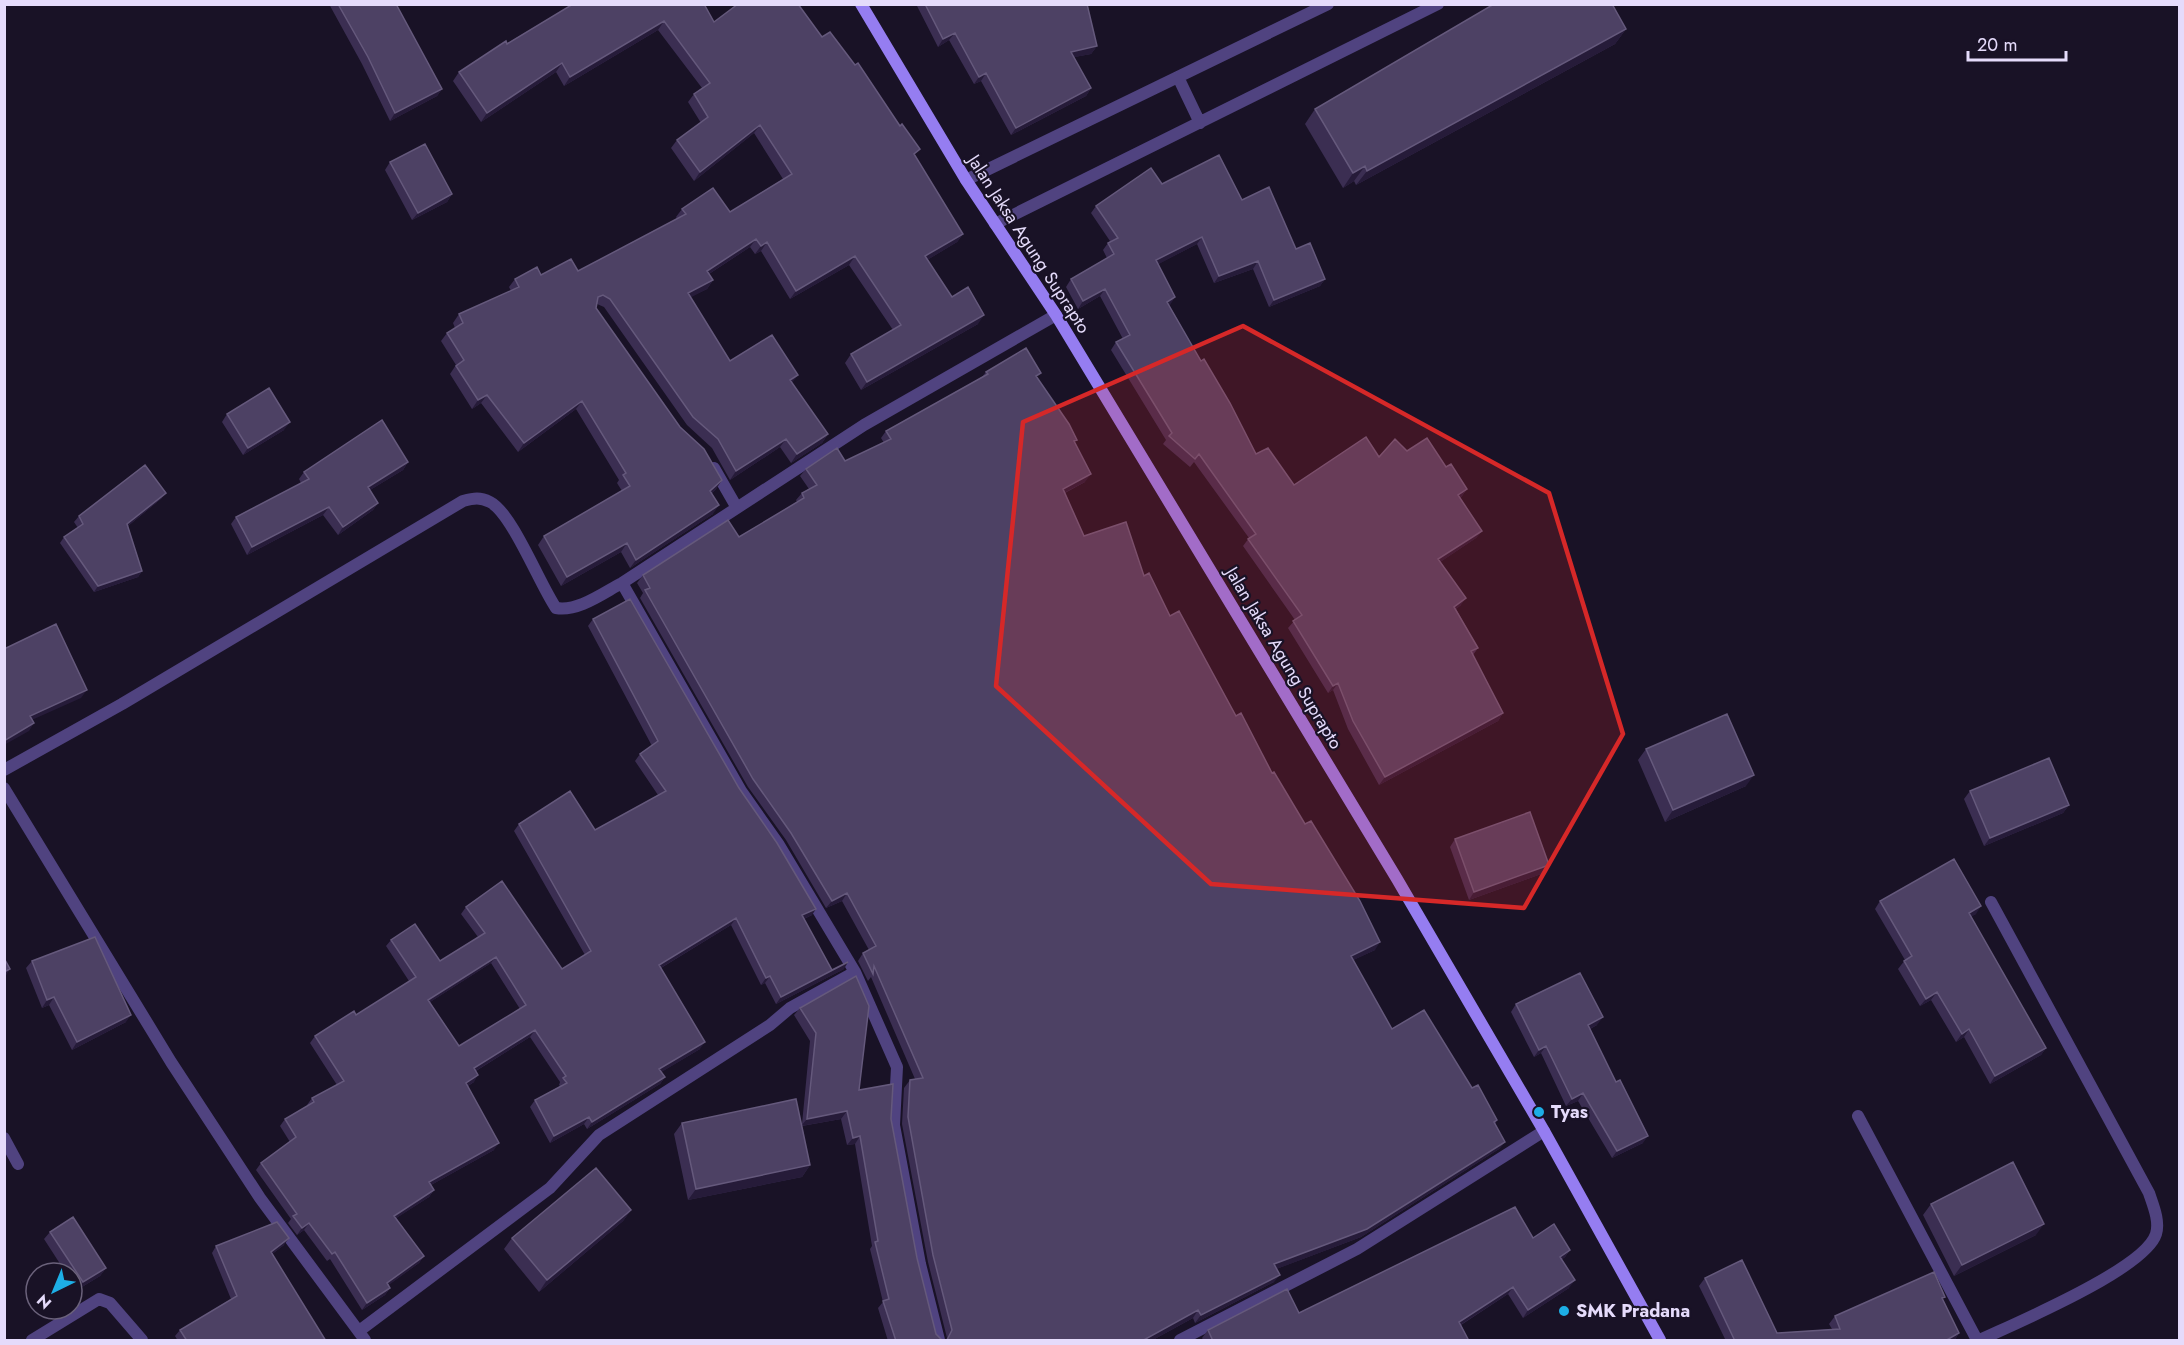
<svg xmlns="http://www.w3.org/2000/svg" width="2184" height="1345" viewBox="0 0 2184 1345" font-family="Jost,sans-serif">
<style>
.lines{fill:none;stroke-linecap:round;stroke-linejoin:round}
.minor{stroke:#504380;stroke-width:12}
.secondary{stroke:#957df1;stroke-width:12}
.wall{fill:#3b2e52;fill-rule:evenodd}
.shaded-wall{fill:#261b39}
.building{fill:#4d4164;stroke:#65597c;stroke-width:1.5;fill-rule:evenodd}
.marked{fill:#d62828;fill-opacity:0.2;stroke:#d62828;stroke-width:4.5;stroke-linejoin:round}
.poi-dot{fill:#1daee6;stroke:#191226;stroke-width:2}
.labels{text-anchor:middle;stroke-width:4.5;stroke-linejoin:round;paint-order:stroke}
.street-label{font-size:18px;fill:#e5dbfb;stroke:#191226}
.poi-label{font-size:18px;font-weight:bold;fill:#e5dbfb;stroke:#191226;text-anchor:start}
</style>
<rect width="100%" height="100%" fill="#191226"/>
<g class="lines">
<!-- minor -->
<path class="minor" d="M1178,77l22,46
M966,180l362,-176
M995,224l443,-220
M714,468l23,40
M622,583l119,208 38,54 76,127 42,95 -3,58 26,139 19,76
M4,770l118,-66 341,-203c11,-3 17,-4 27,1 22,11 50,83 66,106 22,4 47,-15 66,-25l242,-158 192,-110
M4,788l167,274 89,136 105,142
M1858,1116l119,224
M4,1138l14,26
M359,1331l191,-143 49,-53 171,-110 20,-17 65,-36
M32,1340l67,-41 11,4 32,37
M1180,1340l177,-91 187,-118
M1980,1340c36,-17 165,-71 176,-106 4,-13 -3,-29 -7,-41l-158,-291"/>
<!-- secondary -->
<path class="secondary" d="M861,4l105,176 90,135 341,564 147,252 116,209"/>
</g>
<!-- wall -->
<path class="wall" d="M329,4h67l46,85 -5,7 -47,25 -28,-57z
M573,4l249,33 93,119 48,78 -6,8 -30,18 25,37 26,27 -117,66 -16,-27 6,-9 42,-24 -44,-65 -59,34 -29,-48 -6,3 -5,-7 -41,27 4,6 -6,9 -17,8 40,64 62,22 36,51 -6,9 -31,20 -11,-16 -50,33 -18,-32 -25,-23 -83,-118 -7,-3 -1,4 84,119 42,53 -6,9 -4,4 1,21 -83,54 -9,-16 -60,34 -23,-41 6,-9 78,-45 -5,-8 2,-3 -43,-71 -58,43 -37,-49 -9,6 -22,-35 6,-9 -15,-24 6,-8 8,-5 -2,-5 6,-9 52,-23 -2,-4 6,-8 63,-8 99,-52 -1,-2 6,-8 48,3 53,-33 -29,-46 -60,48 -23,-33 6,-8 24,-17 -13,-21 6,-8 8,-6 -44,-58 -94,56 -8,-14 -75,50 -28,-41 6,-9z
M916,4h171l10,42 -6,8 -17,3 17,31 -5,8 -75,39 -30,-54 -7,3 -25,-44 -11,7z
M1626,29l-11,15 -259,141 -2,-4 -11,7 -38,-64 10,-15z
M390,162l62,32 -5,8 -35,18 -27,-50z
M1162,184l80,16 54,49 29,30 -5,7 -51,21 -16,-38 -39,14 -17,-39 -39,20 17,33 -6,8 32,56 55,93 38,31 85,-28 28,-6 39,16 21,22 -5,7 -2,2 22,33 -6,7 -36,24 21,43 -5,4 22,39 -5,7 30,58 -5,8 -119,64 -31,-56 -15,-39 -5,3 -40,-65 7,-8 -52,-74 6,-8 -55,-76 -4,5 -27,-23 3,-4 -55,-90 5,-8 7,-3 -23,-43 -22,13 -12,-22 5,-8 36,-21 -4,-8 5,-7 2,-2 -19,-28 5,-7z
M986,372l51,6 38,65 10,39 -20,11 19,43 60,40 92,140 36,57 103,177 -22,10 39,69 80,59 25,32 -2,4 10,18 -6,7 -138,88 -85,32 -2,13 -79,41 -2,-5 -42,23h-263l-10,-33 5,-6 -13,-53 2,-3 -17,-102 -8,1 -6,-26 -39,7 8,39 -8,12 -114,23 -14,-66 8,-11 120,1 8,-83 -16,-26 6,-7 59,82 32,29 26,139 19,76 6,6h4l1,-2 -19,-76 -26,-138 2,-36 6,-8 5,-1 -44,-102 -3,4 -10,-20 5,-8 6,-3 -27,-49 -16,7 -40,-68 -38,-53 -108,-189 3,-5 -6,-10 6,-8 96,-38 58,-35 -1,-2 6,-7 7,-4 -9,-13 6,-7 39,-8 39,-18 -3,-5 5,-7 96,-54z
M227,414l57,16 -41,25 -21,-33z
M408,462l-5,8 -33,20 8,13 -5,7 -35,25 -15,-20 -76,40 -16,-31 5,-7 65,-34 -2,-4 5,-7z
M162,498l-34,28 14,45 -4,6 -44,15 -34,-49 4,-6 14,-9 -4,-6 5,-6z
M593,619l219,296 -8,4 28,51 12,-1 -68,35 -11,-21 -4,2 -30,-60 -70,43 39,81 -39,23 4,5 -5,7 -73,45 -3,-5 -34,19 -20,-36 5,-7 25,-14 -1,-1 1,-3 -30,-45 -54,34 -2,11 -6,4 26,64 -63,35 3,5 -5,7 -33,21 28,38 -5,7 -31,22 2,3 -5,7 -23,15 -32,-51 -3,2 -23,-31 -7,5 -9,-12 3,-4 -35,-49 5,-7 29,-21 -10,-16 5,-7 22,-13v-1l5,-7 25,-13 -27,-42 5,-7 41,-21 53,-34 -23,-35 5,-6 49,21 38,-24 -17,-23 5,-7 96,62 23,-14 -71,-124 5,-7 76,6 63,-35 -23,-34 5,-7 12,-8 -64,-120zM491,963l29,46 -61,37 -29,-44z
M1646,749l100,37 -81,36 -27,-62z
M1970,791l99,14 -6,8 -79,33 -20,-47z
M1455,839l89,34 -75,27 -19,-53z
M1880,901l96,13 -5,2 75,132 -5,7 -51,29 -26,-47 -8,5 -25,-42 -11,6 -22,-37 7,-9 -30,-51z
M32,961l94,61 -54,28 -23,-45 -7,3 -16,-40z
M1516,1004l81,21 -7,4 53,114 -31,15 -34,-57 -12,5 -25,-53 -7,4 -23,-45z
M1931,1204l105,31 -82,41 -31,-61z
M631,1210l-8,11 -84,71 -35,-43 8,-11z
M50,1232l56,36 -6,8 -23,14 -5,-8v-9h-6l-22,-34z
M1533,1238l37,12 -5,7 -4,3 8,28 -46,30 -15,-24 -47,31 8,16h-265l-2,-3 6,-8 91,-17z
M284,1245l-12,9 54,87h-148l-3,-5 5,-6 51,-31 -19,-46 4,-7z
M1705,1278l72,55 55,-4 -3,-5 6,-8 107,-16 17,33 -5,8h-228l-27,-55z"/>
<!-- shaded-wall -->
<path class="shaded-wall" d="M664,21l-6,9 -94,56 6,-9z
M1626,29l-11,15 -259,141 11,-14z
M955,33l-6,7 -11,7 5,-8z
M1097,46l-6,8 -26,5 6,-7z
M562,63l-6,9 -75,50 6,-9z
M986,73l-5,8 -7,3 5,-7z
M1091,88l-5,8 -75,39 5,-7z
M442,89l-5,7 -47,25 5,-8z
M760,125l-6,8 -60,48 6,-9z
M1365,166l-11,15 -11,7 10,-15z
M452,194l-5,8 -35,18 6,-7z
M963,234l-6,8 -38,23 6,-9z
M1202,237l-5,7 -46,24 5,-8z
M756,239l-6,8 -49,32 6,-8z
M767,242l-6,9 -6,3 6,-8z
M855,256l-6,9 -59,34 6,-8z
M1258,261l-5,8 -39,14 5,-7z
M1325,279l-5,7 -51,21 5,-7z
M713,280l-6,9 -25,13 6,-9z
M1105,289l-5,7 -22,13 5,-8z
M1175,297l-5,8 -8,4 5,-7z
M984,315l-6,9 -117,66 6,-8z
M798,375l-6,8 -2,-3z
M487,395l-6,8 -9,6 6,-9z
M582,401l-6,8 -58,43 6,-9z
M290,422l-6,8 -41,25 5,-7z
M828,434l-6,9 -31,20 6,-9z
M786,439l-6,8 -50,33 6,-9z
M408,462l-5,8 -41,25 6,-8z
M1091,474l-6,8 -27,14 5,-7z
M722,480l-6,9 -11,11 5,-9z
M1467,489l-5,7 -9,7 5,-8z
M166,493l-4,5 -39,32 4,-6z
M378,503l-5,7 -35,25 5,-8z
M719,505l-6,9 -83,54 6,-8z
M329,507l-6,8 -76,40 5,-8z
M1482,531l-6,7 -43,29 5,-8z
M627,543l-6,9 -60,34 6,-9z
M142,571l-4,6 -44,15 4,-6z
M1466,598l-5,7 -12,9 5,-7z
M1338,683l-5,7 -5,3 5,-7z
M87,690l-6,8 -56,25 5,-7z
M1503,713l-5,8 -119,64 6,-8z
M34,723l-5,8 -25,14v-4z
M1754,775l-8,11 -81,36 8,-12z
M2069,805l-6,8 -79,33 6,-8z
M1549,865l-5,8 -75,27 5,-8z
M847,893l-5,8 -16,7 6,-7z
M1981,906l-5,8 -12,7 5,-8z
M816,909l-4,6 -15,7 5,-7z
M736,918l-5,7 -77,47 5,-7z
M1380,942l-5,8 -30,14 6,-8z
M496,957l-5,6 -67,43 4,-6z
M848,962l-4,7 -68,35 5,-7z
M10,969l-5,8h-1v-5z
M770,976l-5,7 -4,2 5,-7z
M1937,992l-6,8 -11,6 6,-7z
M54,997l-5,8 -7,3 5,-8z
M131,1015l-5,7 -54,28 5,-8z
M1603,1017l-6,8 -14,7 5,-7z
M1969,1029l-5,8 -8,5 6,-8z
M535,1030l-5,7 -61,38 5,-7z
M705,1042l-5,7 -45,27 4,-7z
M1546,1046l-5,7 -7,4 5,-7z
M2046,1048l-5,7 -51,29 5,-8z
M478,1075l-4,7 -13,8 5,-7z
M665,1077l-5,7 -73,45 5,-7z
M1583,1093l-5,8 -12,5 6,-7z
M847,1111l-6,8 -40,7 6,-7z
M589,1117l-5,7 -34,19 4,-7z
M860,1136l-5,8 -8,1 6,-7z
M1648,1136l-5,7 -31,15 5,-7z
M1505,1142l-6,7 -138,88 -92,35 5,-8z
M499,1143l-5,7 -70,39 5,-7z
M810,1165l-8,12 -114,23 8,-11z
M434,1190l-5,7 -40,26 5,-7z
M631,1210l-8,11 -84,71 8,-12z
M309,1223l-5,7 -7,5 5,-7z
M2044,1224l-8,11 -82,41 8,-11z
M289,1238l-5,7 -18,14 5,-7z
M1570,1250l-5,7 -11,7 6,-7z
M424,1256l-5,7 -37,27 5,-7z
M106,1268l-6,8 -23,14 6,-8z
M1280,1275l-6,7 -79,41 6,-8z
M1575,1280l-6,8 -46,30 5,-8z
M1513,1287l-5,7 -54,35 5,-7z
M390,1288l-5,7 -23,15 5,-7z
M1198,1310l-5,8 -42,23h-9z
M1959,1333l-5,8h-9z"/>
<!-- building -->
<path class="building" d="M338,4h58l46,85 -47,24 -27,-56z
M573,4h131l10,18 24,-18h60l24,33 8,-5 25,33 3,-2 42,63 2,-2 18,25 -6,5 49,80 -38,22 27,41 16,-10 16,28 -117,67 -16,-28 50,-29 -46,-69 -59,35 -29,-49 -6,4 -5,-7 -49,32 6,9 -25,13 42,68 42,-26 26,40 -8,5 38,54 -31,20 -11,-15 -50,32 -18,-32 -25,-22 -83,-118 -7,-4 -5,2 -2,11 84,119 24,22 18,31 -12,11 9,14 -83,55 -9,-17 -60,34 -23,-41 86,-50 -7,-11 3,-2 -44,-72 -58,42 -37,-48 -9,5 -22,-34 8,-6 -17,-27 16,-10 -4,-9 60,-27 -4,-8 22,-12 4,8 30,-16 7,12 108,-57 -4,-5 31,-21 17,24 62,-38 -32,-49 -60,47 -23,-32 31,-23 -14,-23 16,-11 -46,-62 -94,56 -8,-14 -75,50 -28,-41 47,-31 1,3z
M925,4h162l10,42 -26,6 20,36 -75,40 -30,-55 -7,4 -24,-44 -12,6z
M1494,4h118l14,25 -259,142 -2,-5 -12,7 -38,-64z
M425,144l27,50 -34,19 -28,-51z
M1219,155l23,45 27,-13 27,62 14,-6 15,36 -51,21 -16,-39 -39,15 -17,-39 -46,23 19,37 -8,5 34,59 3,-2 26,44 26,51 12,-6 26,37 72,-48 13,20 16,-18 12,12 20,-13 19,29 5,-3 16,25 -9,6 24,36 -44,28 28,39 -12,9 24,41 -7,3 32,62 -118,64 -32,-56 -15,-38 -5,3 -40,-65 9,-6 -54,-76 8,-5 -57,-80 -4,5 -26,-23 3,-3 -56,-91 14,-7 -25,-46 -22,12 -12,-22 43,-25 -6,-11 10,-5 -22,-32 55,-38 11,16z
M1026,348l15,25 -5,3 33,48 8,16 -3,1 17,33 -28,15 21,47 42,-14 18,54 5,-3 21,43 9,-5 57,105 5,-3 31,60 2,-1 31,52 6,-3 49,80 20,41 -29,14 41,73 32,-19 48,78 6,-3 19,35 -3,2 11,20 -138,87 -93,35 6,11 -79,40 -3,-5 -56,31h-246l-13,-40 6,-2 -14,-57 3,-1 -18,-105 -7,2 -6,-27 -40,8 9,-86 -16,-25 56,-32 13,30 -10,84 34,-6 -2,35 26,139 19,76 6,6h5l5,-10 -19,-75 -25,-138 2,-37 13,-2 -49,-112 -1,8 -10,-21 13,-7 -29,-53 -15,8 -41,-68 -38,-54 -108,-189 5,-2 -7,-13 85,-55 11,17 65,-39 -2,-5 15,-8 -11,-16 31,-21 8,13 46,-22 -5,-8 102,-57 -2,-2z
M269,388l21,34 -42,26 -21,-34z
M382,420l26,42 -40,25 10,16 -35,24 -14,-20 -77,40 -16,-30 73,-38 -5,-7z
M145,465l21,28 -39,31 15,47 -44,15 -34,-49 19,-13 -4,-8z
M630,599l109,189 38,55 39,66 -14,6 30,55 16,-8 -67,35 -11,-21 -4,2 -30,-60 -77,47 46,77 -46,27 6,8 -73,45 -3,-5 -35,19 -19,-36 32,-17 -4,-5 3,-2 -31,-46 -61,38 4,7 -12,8 33,60 -70,39 5,8 -40,26 30,40 -37,27 3,5 -23,15 -32,-51 -3,2 -23,-31 -7,5 -9,-12 4,-2 -36,-51 35,-26 -11,-18 29,-17 -2,-4 32,-17 -29,-45 39,-25 2,4 60,-38 -25,-37 24,-16 25,37 45,-28 -19,-26 36,-26 60,88 29,-18 -72,-127 51,-33 25,39 71,-39 -26,-37 18,-13 -65,-122zM496,957l30,48 -67,41 -31,-46z
M56,624l31,66 -57,26 4,7 -30,18v-92z
M1727,714l27,61 -81,35 -27,-61z
M2049,758l20,47 -79,33 -20,-47z
M1530,812l19,53 -75,27 -19,-53z
M1954,859l27,47 -12,7 77,135 -51,28 -26,-47 -7,5 -25,-42 -11,7 -22,-38 8,-5 -32,-55z
M95,937l36,78 -54,27 -23,-45 -7,3 -15,-39z
M4,958l6,11 -6,3z
M1580,973l23,44 -15,8 28,57 4,-2 28,56 -31,15 -34,-58 -11,6 -26,-53 -7,4 -23,-46z
M796,1099l14,66 -114,24 -14,-66z
M2013,1162l31,62 -82,41 -31,-61z
M596,1168l35,42 -84,70 -35,-42z
M1515,1207l18,31 21,-14 16,26 -10,7 15,23 -47,30 -15,-23 -54,35 10,19h-256l-5,-11 79,-41 12,24z
M73,1217l33,51 -23,14 -33,-50z
M277,1222l12,16 -18,14 55,89h-139l-7,-11 57,-34 -21,-50z
M1742,1260l35,73 63,-4 -5,-13 99,-44 11,25 -3,1 17,35 -14,8h-210l-30,-63z"/>
<!-- marked area -->
<path class="marked" d="M1243,326l306,167 74,241 -99,174 -313,-24 -215,-198 27,-264z"/>
<!-- markers -->
<g class="poi-dot">
<circle cx="1539" cy="1112" r="6"/>
<circle cx="1564" cy="1311" r="6"/>
</g>
<g class="labels">
<!-- street labels -->
<g class="street-label">
<text transform="translate(1029 244) rotate(57)" y="6">Jalan Jaksa Agung Suprapto</text>
<text transform="translate(1284 658) rotate(59)" y="6">Jalan Jaksa Agung Suprapto</text>
</g>
<!-- poi labels -->
<g class="poi-label">
<text x="1551" y="1118">Tyas</text>
<text x="1576" y="1317">SMK Pradana</text>
</g>
</g>
<!-- border -->
<rect width="2184" height="1345" fill="none" stroke="#e5dbfb" stroke-width="12"/>
<!-- north arrow -->
<g transform="translate(54 1291) rotate(223)"><circle r="28" fill="#191226" stroke="#6b627b" stroke-width="1.5"/>
<path d="M0-4.5L10 22L0 15L-10 22Z" fill="#1daee6"/>
<text y="-9" font-size="16" font-weight="bold" text-anchor="middle" fill="#e5dbfb">N</text>
</g>
<!-- scale -->
<path d="M1968 51v9h98v-9" fill="none" stroke="#e5dbfb" stroke-width="3"/>
<text x="1977" y="51" font-size="18" fill="#e5dbfb" stroke="#191226" stroke-width="4.5" paint-order="stroke">20 m</text>
</svg>
